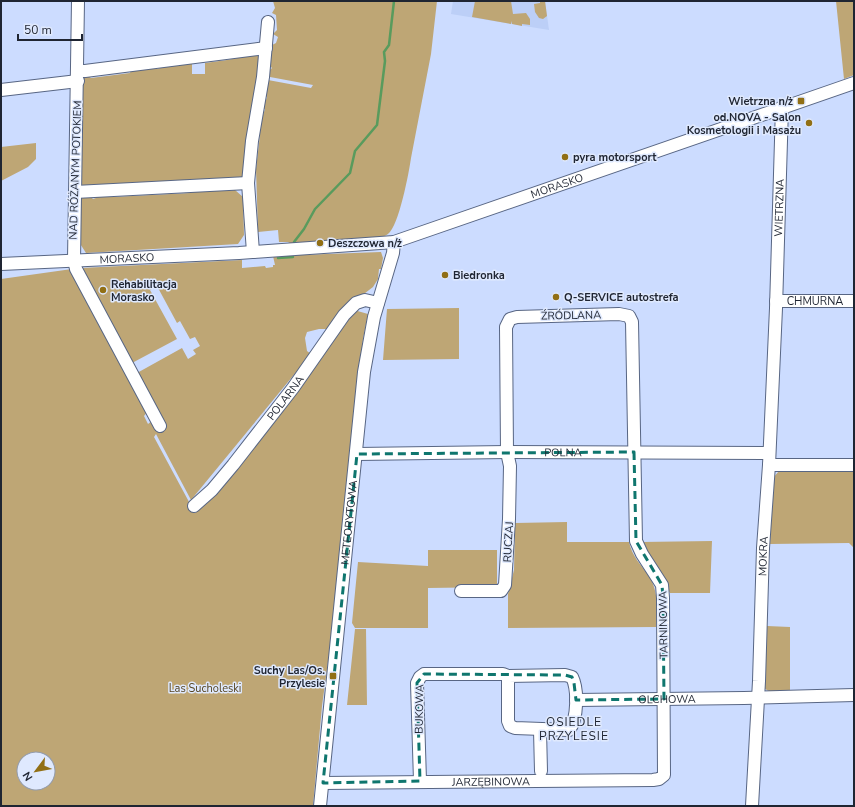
<svg xmlns="http://www.w3.org/2000/svg" width="855" height="807" viewBox="0 0 855 807" font-family="'Nunito Sans',sans-serif">
<style>
.built{fill:#bccff7}
.green{fill:#bea675;fill-rule:evenodd}
.lines{fill:none;stroke-linecap:round;stroke-linejoin:round}
.stream{stroke:#599b5d;stroke-width:2.5}
.minor-casing{stroke:#586684;stroke-width:14}
.minor{stroke:#fff;stroke-width:12}
.marked{fill:none;stroke:#0f766e;stroke-width:3;stroke-dasharray:8 5;stroke-linejoin:round}
.poi-dot{fill:#916f15;stroke:#dfe9fe;stroke-width:1.5}
.labels{text-anchor:middle;stroke-width:3;stroke-linejoin:round;paint-order:stroke}
.poi-label{font-size:11px;font-weight:bold;fill:#1f2532;stroke:#dfe9fe;text-anchor:start}
.street-label{font-size:11px;fill:#1f2532;stroke:#dfe9fe}
.park-label{font-size:11px;fill:#554420;stroke:#dfe9fe}
.neighbourhood-label{font-size:12px;letter-spacing:1px;fill:#1f2532;stroke:#dfe9fe}
</style>
<rect width="100%" height="100%" fill="#ccdcff"/>
<!-- built -->
<path class="built" d="M453,1h92l4,29 -98,-16z"/>
<!-- green -->
<path class="green" d="M273,1h164l-6,53 -20,104c-2,14 -12,68 -23,76 -12,8 -38,7 -52,8l-2,-2 -22,2 -1,1 -18,2 -5,-3h-9l-1,-12 -20,2 -2,-63 4,-34 -2,-1 3,-19h2l2,-6 -3,-1 2,-8h2l1,-3 -2,-1 3,-16 43,8 2,-3 -43,-8 -1,-1 1,-6 2,-2 -2,-2 2,-21 4,-2 2,-6 -5,-3 4,-4 -1,-15 -4,-2 3,-5z
M475,1h36l2,13 13,-1 4,6v6l-8,-1v2l-10,-2 -1,-3v3l-39,-7z
M540,1h5l2,15 -4,3 -4,-1 -4,-6 -1,-8 6,-1z
M836,1h18v74l-10,4z
M257,54l3,2 2,8 -18,113 -157,8 -8,3 3,-109 2,-3h4l3,2 39,-5 1,-3 26,-4v3l13,-4 22,-3v12h13v-11l22,-3z
M36,143v16l-8,8 -27,14v-34z
M227,188l1,3 7,-1 8,7 1,38 -6,9 -152,9 -7,-11 1,-46 9,-1 4,4 3,-1 2,-4h13l1,3 78,-4 2,-2 8,-1 2,2h7l1,-2 4,-1 1,2h5v-2z
M381,252l2,6 -2,11h-2l-1,10 -5,8 -21,16 -23,26h-10l-12,3 -2,6 2,13 4,3 -120,146 -35,-66 -2,3 41,76 100,-123 59,-80 14,4 -5,25 -22,227 -19,140 -9,100h-312v-527l71,-10 76,142 -4,5 4,8 5,-4 -16,-47 45,-25 6,11 8,-5 -3,-4 7,-4 -5,-9 -5,2 -10,-18 -3,2 -20,-37 -7,4 27,49 -45,24 -51,-95 161,-8v8l23,-2 1,2 7,-1v-2h2l-2,-9zM24,759h24v24h-24z
M459,308v51l-76,1 4,-51z
M779,471h75v77l-5,-5 -79,1 3,-66z
M567,522v20h62c3,14 12,23 20,34 10,16 8,34 7,51l-148,1v-34l6,-24 1,-47z
M712,541l-2,52h-40l-29,-51z
M428,550h69v37l-69,1v40h-73l-3,-5 6,-61 70,4z
M767,626l23,1v63c-9,2 -18,5 -26,-2l-1,-45z
M355,629h11l1,76h-20z"/>
<g class="lines">
<!-- stream -->
<path class="stream" d="M294,242l10,-13 11,-20 35,-36 5,-22 22,-26 8,-64 -1,-9 5,-7 5,-44
M278,258l15,-1"/>
<!-- minor casing -->
<g class="minor-casing">
<g id="minor">
<path d="M78,1l-4,259 2,9 84,157"/>
<path d="M78,71h7l181,-23"/>
<path d="M1,90l77,-9"/>
<path d="M75,192l173,-9"/>
<path d="M253,252l-5,-69 4,-42 11,-64 5,-55"/>
<path id="s1" d="M1,264l238,-11 155,-11 460,-159"/>
<path id="s2" d="M776,301h78"/>
<path id="s3" d="M357,454l150,-2 262,1"/>
<path d="M769,465h85"/>
<path id="s4" d="M194,506l18,-16 21,-25 60,-77 51,-73 12,-12 9,-3 13,3"/>
<path d="M565,675l7,2c6,12 6,42 -3,53l-54,-2 -5,-2 -2,-5v-45z"/>
<path id="s5" d="M576,700l168,-2 110,-3"/>
<path d="M540,730l1,41"/>
<path d="M420,781l-3,-98 3,-6 4,-3h79l5,2"/>
<path id="s6" d="M323,783l330,-3 6,-1 5,-4 -1,-177 -1,-13 -20,-31 -6,-13 -4,-219 -3,-6 -10,-2 -102,3 -7,2 -4,8 1,125 3,14 -1,53 -4,66 -4,6h-40"/>
<path id="s7" d="M320,806l44,-434 10,-55 19,-64 1,-11"/>
<path id="s8" d="M752,806l7,-125 4,-133 6,-83 7,-157 6,-201"/>
</g>
</g>
<!-- minor -->
<use href="#minor" class="minor"/>
</g>
<!-- marked area -->
<path class="marked" d="M634,452l2,89 26,44 1,13 1,101 -88,1 -2,-17 -2,-6 -7,-2 -141,-1 -7,9 3,98 -97,2 34,-329z"/>
<!-- markers -->
<g class="poi-dot">
<rect x="797" y="97" width="8" height="8" rx="2"/>
<circle cx="809" cy="123" r="4"/>
<circle cx="565" cy="157" r="4"/>
<circle cx="320" cy="243" r="4"/>
<circle cx="445" cy="275" r="4"/>
<circle cx="103" cy="290" r="4"/>
<circle cx="556" cy="297" r="4"/>
<rect x="329" y="672" width="8" height="8" rx="2"/>
</g>
<g class="labels">
<!-- poi labels -->
<g class="poi-label">
<text x="793" y="105" text-anchor="end">Wietrzna n/ż</text>
<text x="801" y="121" text-anchor="end">od.NOVA - Salon<tspan x="801" dy="13">Kosmetologii i Masażu</tspan></text>
<text x="573" y="161">pyra motorsport</text>
<text x="328" y="247">Deszczowa n/ż</text>
<text x="453" y="279">Biedronka</text>
<text x="111" y="288">Rehabilitacja<tspan x="111" dy="13">Morasko</tspan></text>
<text x="564" y="301">Q-SERVICE autostrefa</text>
<text x="325" y="674" text-anchor="end">Suchy Las/Os.<tspan x="325" dy="13">Przylesie</tspan></text>
</g>
<!-- street labels -->
<g class="street-label">
<text transform="translate(75 170) rotate(-88)" y="4">NAD RÓŻANYM POTOKIEM</text>
<text dy="4" stroke="none"><textPath href="#s1" startOffset="566">MORASKO</textPath></text>
<text dy="4" stroke="none"><textPath href="#s8" startOffset="599">WIETRZNA</textPath></text>
<text dy="4" stroke="none"><textPath href="#s1" startOffset="126">MORASKO</textPath></text>
<text dy="4" stroke="none"><textPath href="#s2" startOffset="39">CHMURNA</textPath></text>
<text transform="translate(571 315) rotate(-1)" y="4">ŹRÓDLANA</text>
<text dy="4" stroke="none"><textPath href="#s4" startOffset="142">POLARNA</textPath></text>
<text dy="4" stroke="none"><textPath href="#s3" startOffset="206">POLNA</textPath></text>
<text dy="4" stroke="none"><textPath href="#s7" startOffset="285">METEORYTOWA</textPath></text>
<text transform="translate(508 542) rotate(-87)" y="4">RUCZAJ</text>
<text dy="4" stroke="none"><textPath href="#s8" startOffset="250">MOKRA</textPath></text>
<text transform="translate(663 625) rotate(-91)" y="4">TARNINOWA</text>
<text dy="4" stroke="none"><textPath href="#s5" startOffset="91">OLCHOWA</textPath></text>
<text transform="translate(419 709) rotate(-89)" y="4">BUKOWA</text>
<text dy="4" stroke="none"><textPath href="#s6" startOffset="168">JARZĘBINOWA</textPath></text>
</g>
<!-- park labels -->
<g class="park-label">
<text x="205" y="692">Las Sucholeski</text>
</g>
<!-- neighbourhood labels -->
<g class="neighbourhood-label">
<text x="574" y="726">OSIEDLE<tspan x="574" dy="14">PRZYLESIE</tspan></text>
</g>
</g>
<!-- border -->
<rect width="855" height="807" fill="none" stroke="#1f2532" stroke-width="4"/>
<!-- north arrow -->
<g transform="translate(36 771) rotate(238)"><circle r="19" fill="#dfe9fe" stroke="#929bac"/>
<path d="M0-3L7 15L0 10L-7 15Z" fill="#916f15"/>
<text y="-6" font-size="11" font-weight="bold" text-anchor="middle" fill="#1f2532">N</text>
</g>
<!-- scale -->
<path d="M18 34v6h64v-6" fill="none" stroke="#1f2532" stroke-width="2"/>
<text x="24" y="34" font-size="12" fill="#1f2532" stroke="#dfe9fe" stroke-width="3" paint-order="stroke">50 m</text>
</svg>
